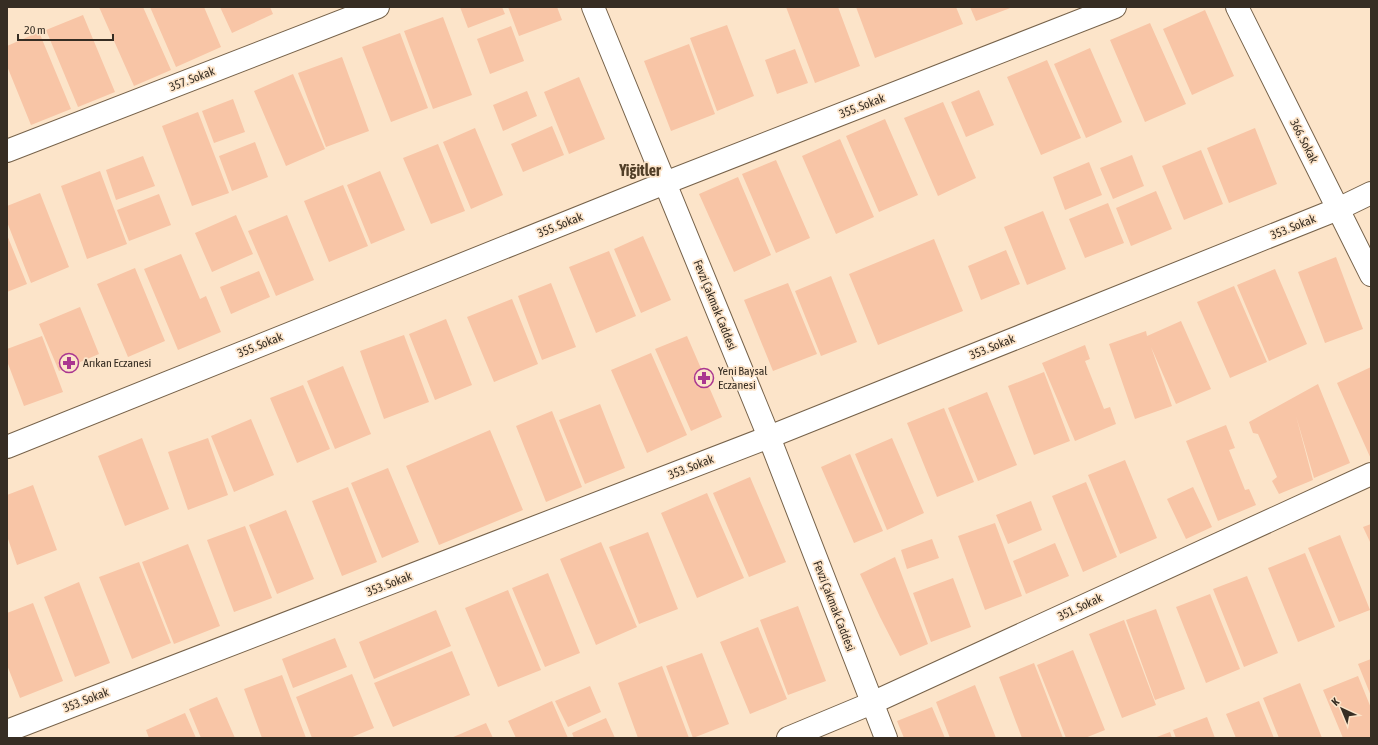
<svg xmlns="http://www.w3.org/2000/svg" width="1378" height="745" viewBox="0 0 1378 745" font-family="'Asap Condensed',sans-serif">
<style>
.building{fill:#f8c5a6}
.lines{fill:none;stroke-linecap:round;stroke-linejoin:round}
.minor-casing{stroke:#76624a;stroke-width:24}
.tertiary-casing{stroke:#76624a;stroke-width:24}
.secondary-casing{stroke:#76624a;stroke-width:24}
.minor{stroke:#fff;stroke-width:22}
.tertiary{stroke:#fff;stroke-width:22}
.secondary{stroke:#fff;stroke-width:22}
.labels{text-anchor:middle;stroke-width:3.5;stroke-linejoin:round;paint-order:stroke}
.street-label{font-size:12px;fill:#362d23;stroke:#fce4c9}
.poi-label{font-size:12px;fill:#362d23;stroke:#fce4c9;text-anchor:start}
.district-label{font-size:16px;font-weight:bold;fill:#523f28;stroke:#fce4c9}
</style>
<rect width="100%" height="100%" fill="#fce4c9"/>
<!-- building -->
<path class="building" d="M99,7h44l28,63 -37,16z
M150,7h54l17,40 -45,20z
M220,7h50l3,7 -41,19z
M460,7h42l3,7 -37,14z
M508,7h49l5,13 -43,16z
M786,7h52l22,59 -45,17z
M856,7h100l7,17 -88,34z
M970,7h43l-37,14z
M1205,10l29,66 -42,19 -29,-66z
M83,15l32,77 -37,15 -32,-77z
M443,17l29,78 -39,14 -29,-78z
M1150,23l36,81 -41,18 -35,-82z
M727,25l27,71 -37,15 -27,-73z
M511,26l13,35 -34,13 -13,-35z
M39,32l32,77 -40,16 -24,-59v-20z
M400,33l28,75 -37,14 -29,-75z
M689,44l26,70 -44,17 -27,-70z
M1090,48l32,74 -36,16 -32,-74z
M795,49l13,34 -31,11 -12,-34z
M342,57l27,74 -43,16 -28,-74z
M1047,60l34,78 -40,17 -34,-78z
M293,74l32,75 -39,17 -32,-75z
M579,77l26,62 -36,15 -25,-62z
M979,90l15,35 -28,12 -15,-35z
M527,91l10,25 -34,15 -10,-26z
M233,99l12,33 -31,11 -12,-32z
M943,102l33,76 -38,18 -34,-78z
M198,112l31,81 -37,13 -30,-80z
M885,119l33,76 -39,17 -33,-76z
M552,126l12,29 -41,17 -12,-28z
M475,128l28,67 -32,14 -28,-67z
M1255,128l22,56 -48,19 -22,-55z
M840,139l34,78 -38,17 -34,-78z
M255,142l13,35 -36,14 -13,-35z
M438,144l27,67 -34,13 -28,-66z
M1201,150l22,54 -39,16 -22,-54z
M1132,155l12,31 -31,13 -13,-31z
M143,156l12,30 -39,14 -10,-30z
M776,160l34,78 -34,15 -34,-79z
M1089,162l13,33 -37,15 -12,-33z
M100,171l27,73 -40,15 -26,-73z
M380,171l25,59 -34,14 -24,-59z
M738,177l33,78 -37,17 -35,-78z
M343,185l25,61 -39,16 -25,-61z
M1156,191l16,38 -41,17 -15,-38z
M40,193l29,74 -38,16 -24,-61v-16z
M159,194l12,31 -42,16 -12,-31z
M1108,203l16,40 -39,15 -16,-39z
M1043,211l23,58 -39,16 -23,-58z
M236,215l17,39 -41,18 -17,-39z
M287,215l27,65 -38,16 -28,-65z
M7,235l20,49 -20,8z
M643,236l28,64 -30,13 -27,-64z
M934,239l29,72 -85,34 -29,-71z
M1006,250l14,34 -39,16 -13,-34z
M609,251l27,65 -40,17 -27,-66z
M181,254l19,45 6,-3 15,36 -43,18 -34,-81z
M1336,257l27,72 -38,14 -27,-71z
M135,268l30,73 -37,16 -31,-73z
M1275,269l32,75 -38,17 -32,-76z
M259,271l11,26 -39,17 -11,-27z
M831,276l26,66 -36,14 -26,-65z
M551,283l25,64 -34,13 -24,-64z
M788,283l29,71 -44,17 -29,-71z
M1234,286l33,76 -37,16 -33,-76z
M512,299l26,65 -44,18 -27,-65z
M80,307l19,47 -40,17 -20,-47z
M446,319l26,66 -37,15 -26,-66z
M1181,321l30,68 -35,15 -25,-57 21,59 -37,13 -26,-75 37,-13 1,5z
M404,335l25,67 -45,17 -24,-68z
M42,336l21,56 -39,14 -17,-45v-12z
M687,336l35,81 -31,14 -36,-82z
M1085,345l5,14 -5,2 19,48 6,-2 6,17 -41,17 -33,-78z
M651,353l36,82 -40,18 -36,-83z
M343,366l28,68 -36,15 -28,-68z
M1371,367v92l-34,-76z
M1044,372l26,69 -36,14 -26,-69z
M1318,384l32,79 -36,15 -18,-62 17,64 -34,14 -7,-13 5,-4 -19,-43 -5,-1 -4,-11z
M303,385l27,64 -33,14 -27,-65z
M987,392l30,73 -39,16 -30,-73z
M600,404l25,64 -40,16 -26,-64z
M944,408l30,74 -37,15 -30,-74z
M552,411l30,76 -36,15 -30,-76z
M251,419l23,56 -40,17 -23,-56z
M1226,425l9,23 -6,2 16,40 4,-1 7,16 -38,16 -32,-80z
M490,430l33,80 -84,35 -33,-79z
M142,438l27,71 -44,17 -27,-70z
M208,438l20,57 -40,15 -20,-58z
M892,438l32,75 -37,17 -32,-76z
M850,454l33,77 -29,12 -33,-76z
M1125,460l32,78 -37,16 -32,-79z
M388,468l31,74 -37,16 -31,-75z
M750,477l36,85 -37,15 -36,-84z
M1086,482l31,75 -34,15 -31,-76z
M33,485l24,65 -40,15 -10,-29v-41z
M348,487l29,75 -35,14 -30,-75z
M1193,487l19,40 -26,12 -19,-40z
M707,493l37,85 -47,20 -36,-85z
M1031,501l11,29 -34,14 -12,-29z
M286,510l28,69 -37,15 -28,-69z
M995,523l27,73 -37,14 -27,-74z
M1371,524v20l-8,-17z
M245,526l27,72 -38,14 -27,-72z
M648,532l30,77 -39,15 -30,-77z
M1340,535l30,75 -31,12 -31,-74z
M932,539l7,19 -32,11 -6,-19z
M601,542l36,85 -41,18 -36,-86z
M1055,543l14,33 -43,18 -13,-33z
M188,544l32,82 -46,18 -32,-82z
M1305,553l30,74 -37,15 -30,-74z
M895,557l33,87 -28,12 -20,-39 -20,-43z
M139,562l32,81 -39,16 -33,-82z
M548,573l32,80 -35,14 -33,-79z
M1247,576l31,77 -34,14 -31,-78z
M953,578l18,49 -40,15 -18,-49z
M79,582l31,81 -35,14 -31,-80z
M508,590l33,80 -43,17 -33,-79z
M1210,594l30,75 -34,14 -30,-76z
M33,603l30,78 -43,17 -13,-33v-52z
M798,606l28,75 -38,14 -28,-75z
M1156,609l29,80 -30,11 -29,-80z
M436,610l15,36 -77,33 -15,-37z
M1124,620l32,85 -34,13 -33,-84z
M758,627l29,72 -37,15 -30,-72z
M335,638l12,29 -54,21 -11,-29z
M1073,650l32,80 -20,8h-19l-29,-73z
M452,651l18,44 -77,32 -19,-44z
M702,653l27,71 -36,14 -27,-72z
M1371,659v37l-13,-32z
M1034,663l29,75h-41l-23,-61z
M662,666l27,72h-51l-20,-55z
M352,674l22,54 -24,10h-38l-16,-41z
M282,675l24,63h-44l-18,-49z
M1358,676l13,32v30h-28l-20,-48z
M1300,683l22,55h-43l-16,-40z
M975,685l21,53h-46l-14,-36z
M590,686l11,26 -33,15 -13,-26z
M217,697l18,41h-34l-12,-29z
M552,701l16,37h-52l-8,-17z
M1259,701l15,37h-38l-10,-24z
M932,707l13,31h-41l-7,-17z
M185,713l11,25h-47l-3,-8z
M1207,717l8,21h-39l-3,-8z
M606,718l9,20h-41l-2,-5z
M486,723l7,15h-42z
M1170,732l2,6h-18z"/>
<g class="lines">
<!-- minor casing -->
<g class="minor-casing">
<path id="minor" d="M1237,7l134,268
M7,151l371,-144
M7,447l658,-264 450,-176
M788,738l84,-35 499,-229"/>
</g>
<!-- tertiary casing -->
<g class="tertiary-casing">
<path id="tertiary" d="M7,731l762,-294 569,-228 33,-16"/>
</g>
<!-- secondary casing -->
<g class="secondary-casing">
<path id="secondary" d="M593,7l176,430 117,301"/>
</g>
<!-- minor -->
<use href="#minor" class="minor"/>
<!-- tertiary -->
<use href="#tertiary" class="tertiary"/>
<!-- secondary -->
<use href="#secondary" class="secondary"/>
</g>
<!-- icons -->
<defs>
<g id="pharmacy-ring" transform="scale(1)"><circle r="9.5" fill="#fce4c9" stroke="#aa3690" stroke-width="1.5"/><path d="M-2-6h4v4h4v4h-4v4h-4v-4h-4v-4h4Z" fill="#aa3690"/></g>
</defs>
<g fill-rule="evenodd">
<use href="#pharmacy-ring" x="69" y="363"/>
<use href="#pharmacy-ring" x="704" y="378"/>
</g>
<g class="labels">
<!-- street labels -->
<g class="street-label">
<text transform="translate(192 79) rotate(-21)" y="4">357. Sokak</text>
<text transform="translate(862 106) rotate(-21)" y="4">355. Sokak</text>
<text transform="translate(1304 141) rotate(63)" y="4">366. Sokak</text>
<text transform="translate(560 225) rotate(-22)" y="4">355. Sokak</text>
<text transform="translate(1293 227) rotate(-22)" y="4">353. Sokak</text>
<text transform="translate(715 305) rotate(68)" y="4">Fevzi Çakmak Caddesi</text>
<text transform="translate(260 345) rotate(-22)" y="4">355. Sokak</text>
<text transform="translate(992 347) rotate(-22)" y="4">353. Sokak</text>
<text transform="translate(691 467) rotate(-21)" y="4">353. Sokak</text>
<text transform="translate(389 584) rotate(-21)" y="4">353. Sokak</text>
<text transform="translate(834 606) rotate(69)" y="4">Fevzi Çakmak Caddesi</text>
<text transform="translate(1080 607) rotate(-25)" y="4">351. Sokak</text>
<text transform="translate(86 700) rotate(-21)" y="4">353. Sokak</text>
</g>
<!-- poi labels -->
<g class="poi-label">
<text x="83" y="367">Arıkan Eczanesi</text>
<text x="718" y="375">Yeni Baysal<tspan x="718" dy="14">Eczanesi</tspan></text>
</g>
<!-- district labels -->
<g class="district-label">
<text x="640" y="176">Yiğitler</text>
</g>
</g>
<!-- border -->
<rect width="1378" height="745" fill="none" stroke="#362d23" stroke-width="16"/>
<!-- north arrow -->
<g transform="translate(1342 709) rotate(316)" stroke="#fce4c9" stroke-width="3" paint-order="stroke">
<path d="M0-3L7 15L0 10L-7 15Z" fill="#362d23"/>
<text y="-6" font-size="11" font-weight="bold" text-anchor="middle" fill="#362d23">K</text>
</g>
<!-- scale -->
<path d="M18 34v6h95v-6" fill="none" stroke="#362d23" stroke-width="2"/>
<text x="24" y="34" font-size="12" fill="#362d23" stroke="#fce4c9" stroke-width="3" paint-order="stroke">20 m</text>
</svg>
